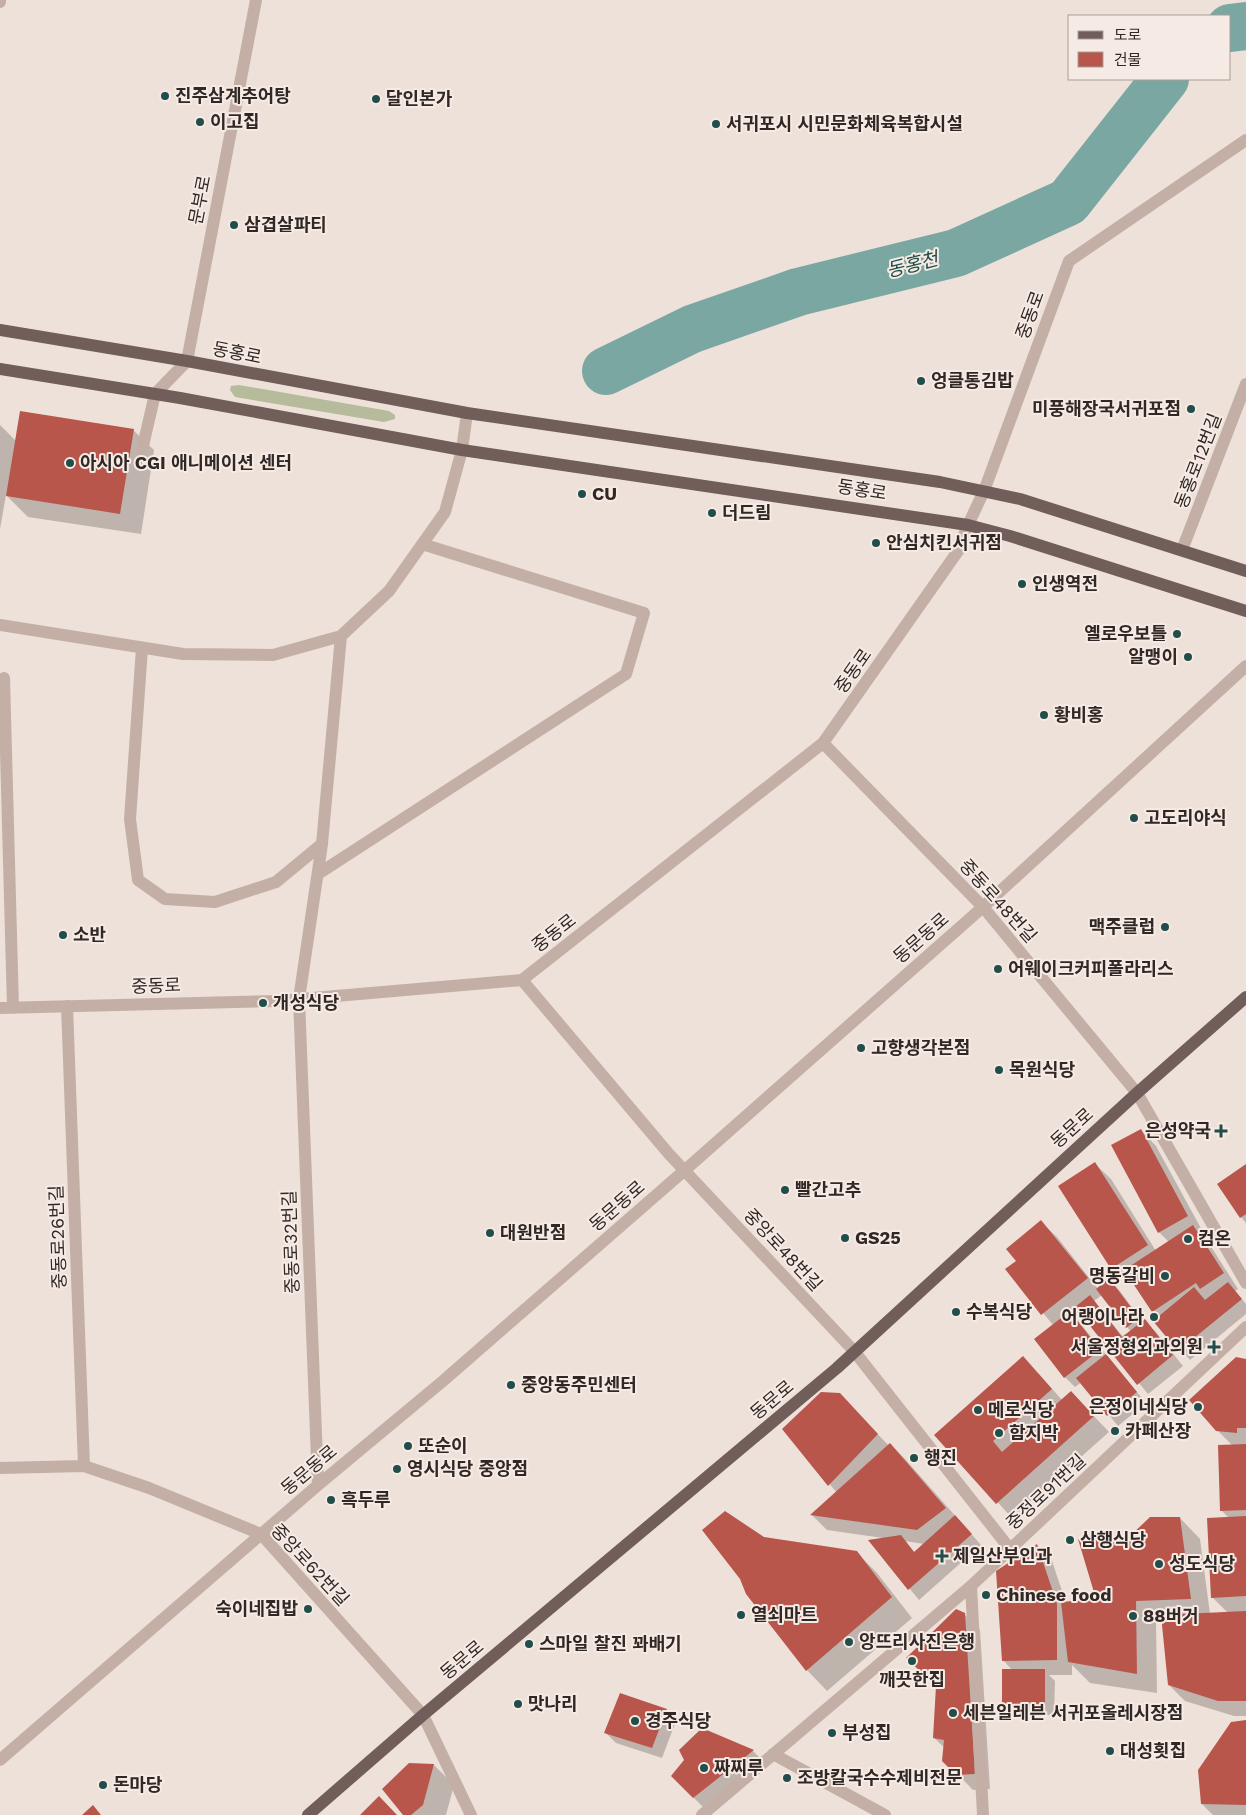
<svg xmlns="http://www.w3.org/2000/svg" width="1246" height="1815" viewBox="0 0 1246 1815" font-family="'Work Sans','Noto Sans KR',sans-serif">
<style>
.green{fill:#b5bb9b}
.shadow{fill:#0003;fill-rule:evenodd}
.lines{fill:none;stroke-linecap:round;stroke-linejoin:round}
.river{stroke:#7ba7a2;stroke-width:48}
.building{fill:#b8564c}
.minor{stroke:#c4afa6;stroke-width:12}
.major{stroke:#715d59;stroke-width:12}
.poi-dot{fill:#214d4a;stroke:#f6ebe4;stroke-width:2}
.labels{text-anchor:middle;stroke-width:4;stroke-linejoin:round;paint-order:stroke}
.poi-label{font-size:18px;font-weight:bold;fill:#312826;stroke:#f6ebe4;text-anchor:start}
.street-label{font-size:18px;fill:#312826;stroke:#f6ebe4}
.water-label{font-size:19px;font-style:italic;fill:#214d4a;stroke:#f6ebe4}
</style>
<rect width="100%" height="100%" fill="#eee1d9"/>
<!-- green -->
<path class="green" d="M239,385l150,26 6,4v4l-11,3 -149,-25 -5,-7 1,-4z"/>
<!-- shadow -->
<path class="shadow" d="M0,425l16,16 117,-11 21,20 -13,84 -113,-17 -22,-22 -6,34z
M1141,1130l15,16 47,86 -3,2 8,8 30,47 -3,2 11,13v10l-56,46 -35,-39 4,-3 -27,-37 -4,2 -16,-15 -17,-104 16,15 45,72 13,-9 -10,-10z
M1246,1165v58l-5,-6z
M1041,1222l16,15 41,52 11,-9 10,10 24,32 12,9 28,35 -35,28 -67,-82 -7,4 72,87 -28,23 -36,-44 -7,5 -10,-10 -12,-52 -46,-56 10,-8zM1102,1295l29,37 -7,6 -30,-37z
M1246,1360v356h-12l-49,-15 -16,-16 -6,-64h-7l1,72 -67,-10 -18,-18v10h-23l6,6 -1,34h-40l-11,-10 10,-34 -10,-11 34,-115 15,16 14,42 32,-3 29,-60 53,-22 20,21 10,75 18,-1 -16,-16 17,-79 -8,-8 12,-64 -16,-16z
M1038,1373l24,27 9,-8 38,40 -97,86 -76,-83z
M855,1410l34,36 1,-2 16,16 75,85 -62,55 -49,-59 13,-3 -56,-8 -15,-15 25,-22 -53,-64zM905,1541l19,3 -9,9z
M763,1538l93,14 21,21 35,45 -85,73 -20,-21z
M964,1614l16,16 10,159 -17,1 -29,-30 1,-12 -11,-10 4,-52z
M666,1710l10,11 -14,37 -46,-15 -10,-10z
M1246,1721v94h-33l-11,-11z
M753,1751l10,10 -59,47 -32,-32z
M434,1765l20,20 -8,30h-41z"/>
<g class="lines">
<!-- river -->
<path class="river" d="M1230,28l16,-2
M606,371l86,-42 106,-37 158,-39 112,-51 97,-123"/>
</g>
<!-- building -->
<path class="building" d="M20,411l114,18 -14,85 -114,-18z
M1141,1129l47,87 -30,17 -47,-88z
M1095,1162l53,83 -37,24 -53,-83z
M1246,1164v50l-6,4 -23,-34z
M1041,1220l47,58 -47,37 -36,-46 11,-8 -10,-12z
M1193,1225l31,48 -24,16 -4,-6 -44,29 -28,-42z
M1109,1278l30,40 -13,10 -30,-39z
M1228,1282l14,17 -64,52 -25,-30 41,-34 11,13z
M1090,1295l32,42 23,-18 28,36 -36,30 -62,-78z
M1070,1311l30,39 -36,28 -30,-39z
M1106,1354l31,38 -30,24 -31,-38z
M1023,1356l29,33 -59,52 9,11 69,-61 23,25 -98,88 -62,-69z
M1236,1357l10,2v69h-9v5l-21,-2 -27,-31z
M821,1392l19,1 38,41 -50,52 -46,-57z
M890,1443l56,65 -29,22 -107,-15z
M1246,1444v66l-26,1 -2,-66z
M725,1511l39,26 93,14 35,46 -86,74 -60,-77 -6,-15 -38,-49z
M955,1515l17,19 -64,56 -40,-50 33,-5 13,17z
M1246,1516v80l-35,2 -4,-80z
M1150,1517h30l11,82 -55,2 1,73 -69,-12 -7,-60 35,-3 -18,-60h49z
M1037,1544l20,60v56l-55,1 -6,-90z
M956,1609l9,4 10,161 -19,1 -14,-14 2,-21 -11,-2 3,-52 -30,-28z
M1246,1611v90h-28l-50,-16 -7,-70z
M1002,1669h43v36h-43z
M620,1693l47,16 -15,39 -48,-15z
M1246,1720v85l-45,-1 -3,-34 33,-48z
M702,1728l52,22 -61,48 -22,-22 13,-16 -5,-10z
M409,1763l25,1 -11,41 -12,10h-8l-21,-26z
M379,1796l18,19h-37z
M93,1805l8,10h-19z"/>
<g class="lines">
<!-- minor -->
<path class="minor" d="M0,2v-2
M142,450l13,-56 32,-33 69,-361
M1182,550l64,-166
M0,625l183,29 90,1 68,-19 48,-45 56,-79 17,-62 5,-37
M142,648l-12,171 8,61 27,19 50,3 61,-20 46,-38
M4,678l9,330
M823,743l160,164 154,186 109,190
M318,874l308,-200 18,-61 -222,-69
M522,980l147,174 185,197 156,198
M67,1006l17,460
M0,1008l278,-7 244,-21 301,-237 135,-192 10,-26 16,-34 85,-230 177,-121
M0,1468l84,-2 65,22 112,46 162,181 48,100
M318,1485l-19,-486 23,-155 19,-208
M971,1586l12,229
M773,1754l112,61
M0,1760l318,-275 125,-104 242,-211 298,-263 263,-241
M702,1815l269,-229 275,-259"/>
<!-- major -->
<path class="major" d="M0,330l187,31 280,52 473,69 80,17 226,72
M0,369l180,29 282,52 506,75 42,11 236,75
M308,1815l115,-100 414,-347 300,-275 109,-96"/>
</g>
<!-- markers -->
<g class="poi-dot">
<circle cx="165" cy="96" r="5"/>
<circle cx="376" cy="99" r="5"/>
<circle cx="200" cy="122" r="5"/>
<circle cx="716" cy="124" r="5"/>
<circle cx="234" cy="225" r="5"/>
<circle cx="921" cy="381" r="5"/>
<circle cx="1191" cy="409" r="5"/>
<circle cx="70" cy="463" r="5"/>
<circle cx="582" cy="494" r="5"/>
<circle cx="712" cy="513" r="5"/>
<circle cx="876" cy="543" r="5"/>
<circle cx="1022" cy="584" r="5"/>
<circle cx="1177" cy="634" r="5"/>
<circle cx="1188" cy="657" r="5"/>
<circle cx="1044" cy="715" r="5"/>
<circle cx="1134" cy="818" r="5"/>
<circle cx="1165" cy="927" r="5"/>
<circle cx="63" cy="935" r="5"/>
<circle cx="998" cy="969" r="5"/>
<circle cx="263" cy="1003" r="5"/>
<circle cx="861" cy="1048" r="5"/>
<circle cx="999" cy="1070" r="5"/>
<path d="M1218.5 1123.5h5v5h5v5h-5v5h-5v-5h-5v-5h5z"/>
<circle cx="785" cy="1190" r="5"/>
<circle cx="490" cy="1233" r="5"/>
<circle cx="845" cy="1238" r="5"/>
<circle cx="1188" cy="1239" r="5"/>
<circle cx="1165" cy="1276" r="5"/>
<circle cx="956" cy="1312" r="5"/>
<circle cx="1154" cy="1317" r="5"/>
<path d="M1211.5 1339.5h5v5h5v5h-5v5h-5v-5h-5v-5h5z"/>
<circle cx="511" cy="1385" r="5"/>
<circle cx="1198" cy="1407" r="5"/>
<circle cx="978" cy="1410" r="5"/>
<circle cx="1115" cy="1431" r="5"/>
<circle cx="999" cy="1433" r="5"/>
<circle cx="408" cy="1446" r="5"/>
<circle cx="914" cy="1458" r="5"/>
<circle cx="397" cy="1469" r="5"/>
<circle cx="331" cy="1500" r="5"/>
<circle cx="1070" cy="1540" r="5"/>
<path d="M939.5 1548.5h5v5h5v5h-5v5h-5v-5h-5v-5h5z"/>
<circle cx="1159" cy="1564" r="5"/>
<circle cx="986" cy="1595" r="5"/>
<circle cx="308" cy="1609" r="5"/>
<circle cx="741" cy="1615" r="5"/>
<circle cx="1133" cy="1616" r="5"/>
<circle cx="849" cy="1642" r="5"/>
<circle cx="529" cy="1644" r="5"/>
<circle cx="912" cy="1661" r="5"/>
<circle cx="518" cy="1704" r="5"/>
<circle cx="953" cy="1713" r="5"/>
<circle cx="635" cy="1721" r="5"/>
<circle cx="832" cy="1733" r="5"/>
<circle cx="1110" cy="1751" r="5"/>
<circle cx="704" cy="1768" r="5"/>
<circle cx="787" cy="1778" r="5"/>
<circle cx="103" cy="1785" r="5"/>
</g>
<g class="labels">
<!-- poi labels -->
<g class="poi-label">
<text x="175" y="102">진주삼계추어탕</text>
<text x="386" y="105">달인본가</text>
<text x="210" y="128">이고집</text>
<text x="726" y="130">서귀포시 시민문화체육복합시설</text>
<text x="244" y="231">삼겹살파티</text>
<text x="931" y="387">엉클통김밥</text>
<text x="1181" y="415" text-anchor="end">미풍해장국서귀포점</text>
<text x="80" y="469">아시아 CGI 애니메이션 센터</text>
<text x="592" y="500">CU</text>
<text x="722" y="519">더드림</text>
<text x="886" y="549">안심치킨서귀점</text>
<text x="1032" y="590">인생역전</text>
<text x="1167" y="640" text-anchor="end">옐로우보틀</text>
<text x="1178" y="663" text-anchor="end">알맹이</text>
<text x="1054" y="721">황비홍</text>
<text x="1144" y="824">고도리야식</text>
<text x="1155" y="933" text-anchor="end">맥주클럽</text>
<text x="73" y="941">소반</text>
<text x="1008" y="975">어웨이크커피폴라리스</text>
<text x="273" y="1009">개성식당</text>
<text x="871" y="1054">고향생각본점</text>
<text x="1009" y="1076">목원식당</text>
<text x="1211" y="1137" text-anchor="end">은성약국</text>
<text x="795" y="1196">빨간고추</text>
<text x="500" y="1239">대원반점</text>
<text x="855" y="1244">GS25</text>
<text x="1198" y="1245">컴온</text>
<text x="1155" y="1282" text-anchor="end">명동갈비</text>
<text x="966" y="1318">수복식당</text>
<text x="1144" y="1323" text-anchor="end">어랭이나라</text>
<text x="1203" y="1353" text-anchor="end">서울정형외과의원</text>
<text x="521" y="1391">중앙동주민센터</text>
<text x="1188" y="1413" text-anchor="end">은정이네식당</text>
<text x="988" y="1416">메로식당</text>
<text x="1125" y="1437">카페산장</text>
<text x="1009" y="1439">함지박</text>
<text x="418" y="1452">또순이</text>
<text x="924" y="1464">행진</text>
<text x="407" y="1475">영시식당 중앙점</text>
<text x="341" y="1506">흑두루</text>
<text x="1080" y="1546">삼행식당</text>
<text x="953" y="1562">제일산부인과</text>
<text x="1169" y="1570">성도식당</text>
<text x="996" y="1601">Chinese food</text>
<text x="298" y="1615" text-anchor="end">숙이네집밥</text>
<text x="751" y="1621">열쇠마트</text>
<text x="1143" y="1622">88버거</text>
<text x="859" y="1648">앙뜨리사진은행</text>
<text x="539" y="1650">스마일 찰진 꽈배기</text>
<text x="912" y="1686" text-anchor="middle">깨끗한집</text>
<text x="528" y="1710">맛나리</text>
<text x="963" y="1719">세븐일레븐 서귀포올레시장점</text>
<text x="645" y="1727">경주식당</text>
<text x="842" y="1739">부성집</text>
<text x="1120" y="1757">대성횟집</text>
<text x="714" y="1774">짜찌루</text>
<text x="797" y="1784">조방칼국수수제비전문</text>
<text x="113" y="1791">돈마당</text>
</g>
<!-- street labels -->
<g class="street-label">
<text transform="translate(200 200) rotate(-79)" y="6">문부로</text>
<text transform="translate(1030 315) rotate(-70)" y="6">중동로</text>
<text transform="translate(237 353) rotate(11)" y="6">동홍로</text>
<text transform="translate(1198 461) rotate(-69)" y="6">동홍로12번길</text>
<text transform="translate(862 490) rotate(9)" y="6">동홍로</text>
<text transform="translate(853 671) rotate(-55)" y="6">중동로</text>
<text transform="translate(998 901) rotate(48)" y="6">중동로48번길</text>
<text transform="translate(554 933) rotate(-38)" y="6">중동로</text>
<text transform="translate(921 938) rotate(-41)" y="6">동문동로</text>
<text transform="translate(156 986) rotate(-2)" y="6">중동로</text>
<text transform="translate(1072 1128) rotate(-42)" y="6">동문로</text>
<text transform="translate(617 1206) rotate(-41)" y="6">동문동로</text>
<text transform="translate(58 1237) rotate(-92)" y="6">중동로26번길</text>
<text transform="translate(291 1242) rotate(-92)" y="6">중동로32번길</text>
<text transform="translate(783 1250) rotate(47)" y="6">중앙로48번길</text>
<text transform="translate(772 1400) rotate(-40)" y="6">동문로</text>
<text transform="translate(309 1470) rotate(-40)" y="6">동문동로</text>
<text transform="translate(1046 1492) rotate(-43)" y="6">중정로91번길</text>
<text transform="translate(310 1565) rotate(47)" y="6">중앙로62번길</text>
<text transform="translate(462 1660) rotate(-40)" y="6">동문로</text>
</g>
<!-- water labels -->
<g class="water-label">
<text transform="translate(912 264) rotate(-14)" y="7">동홍천</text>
</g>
</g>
<!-- legend -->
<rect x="1068" y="15" width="162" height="65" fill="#f6ebe4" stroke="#a79d98"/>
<rect x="1078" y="31" width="25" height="8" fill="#715d59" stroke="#a79d98"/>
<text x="1114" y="40" font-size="15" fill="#312826">도로</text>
<rect x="1078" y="52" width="25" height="15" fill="#b8564c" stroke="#a79d98"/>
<text x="1114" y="65" font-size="15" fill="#312826">건물</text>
</svg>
